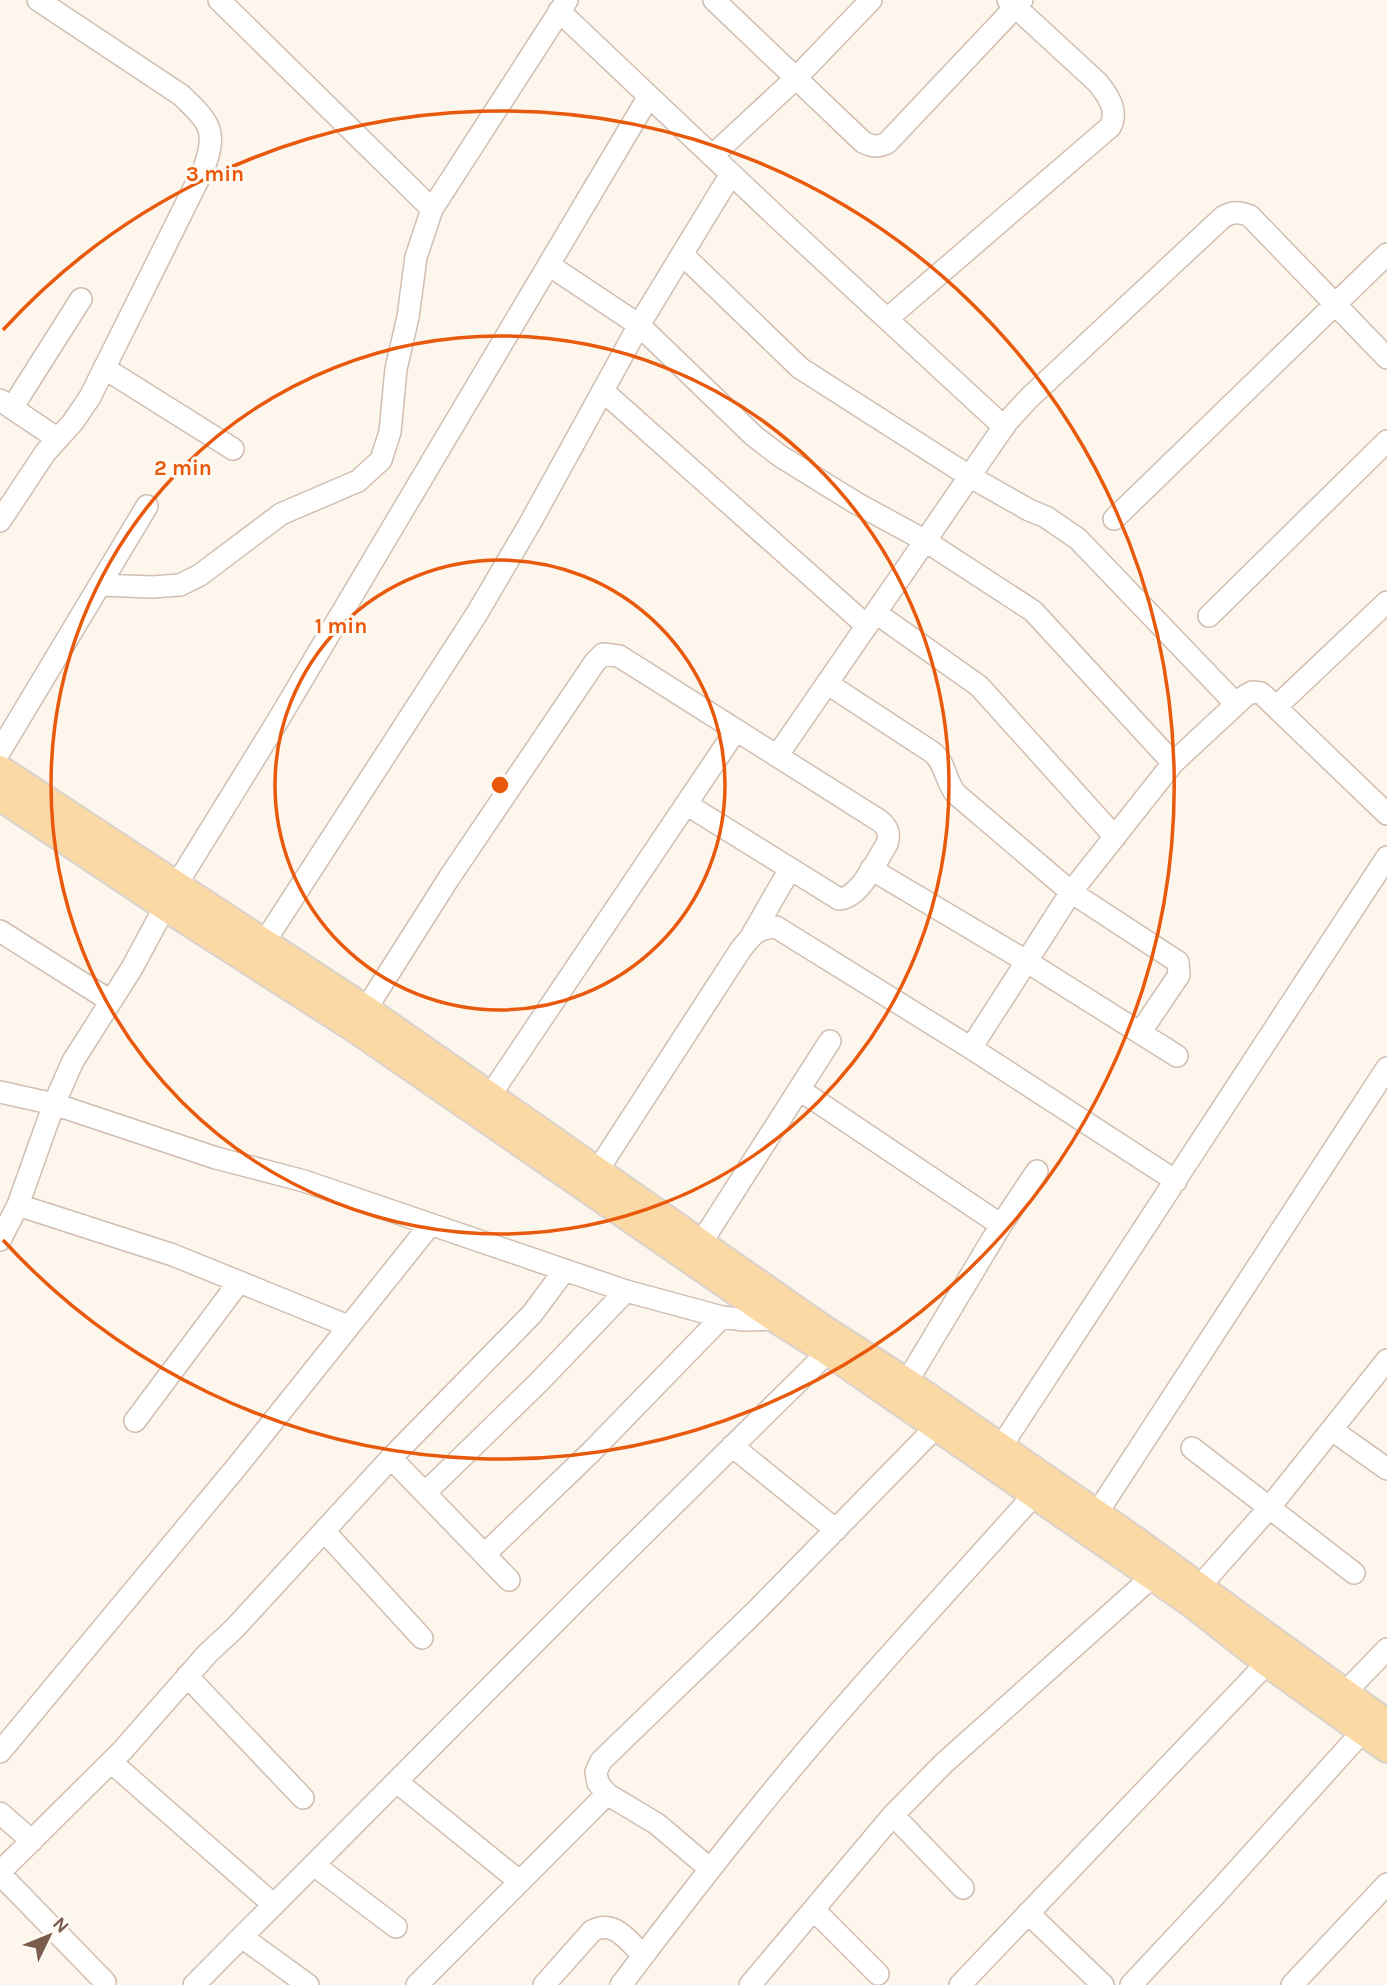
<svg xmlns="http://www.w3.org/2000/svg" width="1387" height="1985" viewBox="0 0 1387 1985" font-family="Karla,sans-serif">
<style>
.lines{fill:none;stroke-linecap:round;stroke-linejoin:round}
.minor-casing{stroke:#d1beb0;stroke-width:24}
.major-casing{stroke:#dad1cd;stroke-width:30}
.minor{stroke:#fff;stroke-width:21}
.major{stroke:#fbd9a5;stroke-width:26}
.ring{fill:none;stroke:#e8590c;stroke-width:3.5}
.centre{fill:#e8590c;stroke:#fffaf3;stroke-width:3.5}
.ring-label{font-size:21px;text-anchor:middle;font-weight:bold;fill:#e8590c;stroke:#fffaf3;stroke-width:6;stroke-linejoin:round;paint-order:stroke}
</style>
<rect width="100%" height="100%" fill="#fdf6ec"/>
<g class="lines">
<!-- minor casing -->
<g class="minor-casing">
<path id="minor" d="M219,0l213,209
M714,0l149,142c10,5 15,5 24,1l135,-143
M559,11l222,210 223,206
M712,156l84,-78 75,-78
M682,254l118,114 169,108 60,34 17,7 32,22 158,165
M549,265l90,60 115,111 26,20 76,47 68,37 109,71 140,152
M887,319l223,-192c9,-16 -2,-32 -13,-45l-89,-82
M104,368l129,81
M603,391l264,235
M0,400l58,39
M12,408l69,-109
M1114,519l273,-265
M0,521l45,-68 28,-31 17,-25 114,-229c14,-38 5,-46 -23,-73l-143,-95
M100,585l52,2 28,-2 20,-10 81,-61 77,-33 23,-21 9,-28 6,-63 12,-52 8,-60 16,-48 135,-209
M876,613l103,73 136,151
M1209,616l178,-175
M828,684l104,68c14,11 13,29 24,42l115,98 107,70 1,13 -39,58
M1277,706l110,-104
M0,751l147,-245
M777,756l230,-334 22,-24 194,-181c10,-6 17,-5 27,-1l137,142
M871,869l155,92 151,95
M0,931l109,69
M752,935l38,-66
M256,955l220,-340 53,-90 110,-200 92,-151
M366,1009l83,-131 146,-216 8,-8 16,2 261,165c8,7 10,12 7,23 -11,17 -27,54 -48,55l-153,-95
M971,1048l100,-156 102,-129 72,-67 7,-4 9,1 126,121
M800,1090l201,135
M0,1092l54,12 162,54 88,23 322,110 96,26 22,3 38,-1
M481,1109l255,-379
M590,1182l151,-233c12,-15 16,-21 35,-22l195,121 205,133
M18,1205l155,50 175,71
M0,1240l18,-35 36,-101 19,-43 59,-93 45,-84 100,-162 372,-626
M701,1243l129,-202
M899,1395l102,-170 36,-54
M135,1421l104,-139
M1332,1430l55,39
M732,1446l104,84
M1192,1448l162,125
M391,1458l118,122
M993,1459l394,-602
M425,1493l114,-111 87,-91
M1088,1527l299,-459
M325,1532l97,106
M485,1554l106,-102 131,-135
M1200,1586l69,-78 118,-148
M187,1676l116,122
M1335,1703l52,-54
M0,1752l239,-288 191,-239
M111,1762l163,143
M397,1782l122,99
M0,1813l32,28
M893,1815l70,73
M314,1865l82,62
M710,1869l-53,-45 -50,-30 -9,-11 -2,-11 5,-11 157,-152 177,-181
M0,1872l122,-121 86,-98 26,-24 157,-171 141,-144 32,-43
M0,1874l105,108
M814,1910l64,64
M1028,1913l75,72
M242,1937l66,48
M194,1985l388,-390 246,-243
M417,1985l190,-191
M544,1985l48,-54c22,-12 35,9 51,24
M621,1985c52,-69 105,-137 160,-204 81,-98 168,-191 253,-286
M750,1985l143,-170 50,-51 220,-197
M960,1985l307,-322
M1131,1985l85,-91 146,-162
M1292,1985l95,-101"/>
</g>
<!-- major casing -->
<g class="major-casing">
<path id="major" d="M0,769l366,240 461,322 80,51 224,155 256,186
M0,797l165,110 193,124 419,289 51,32 364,252 75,59 120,86"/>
</g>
<!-- minor -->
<use href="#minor" class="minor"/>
<!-- major -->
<use href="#major" class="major"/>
</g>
<!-- distance rings -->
<g class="ring">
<circle cx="500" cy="785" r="225"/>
<circle cx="500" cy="785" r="449"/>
<path d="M3 330A674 674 0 1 1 3 1240"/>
</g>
<circle cx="500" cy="785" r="10" class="centre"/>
<g class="ring-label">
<text x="215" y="181">3 min</text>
<text x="183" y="475">2 min</text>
<text x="341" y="633">1 min</text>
</g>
<!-- north arrow -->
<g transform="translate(49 1936) rotate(47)" stroke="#fffaf3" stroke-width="5" paint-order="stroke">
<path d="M0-5L12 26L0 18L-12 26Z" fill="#7a5c4d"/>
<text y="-10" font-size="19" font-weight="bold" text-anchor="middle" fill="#7a5c4d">N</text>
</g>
</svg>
